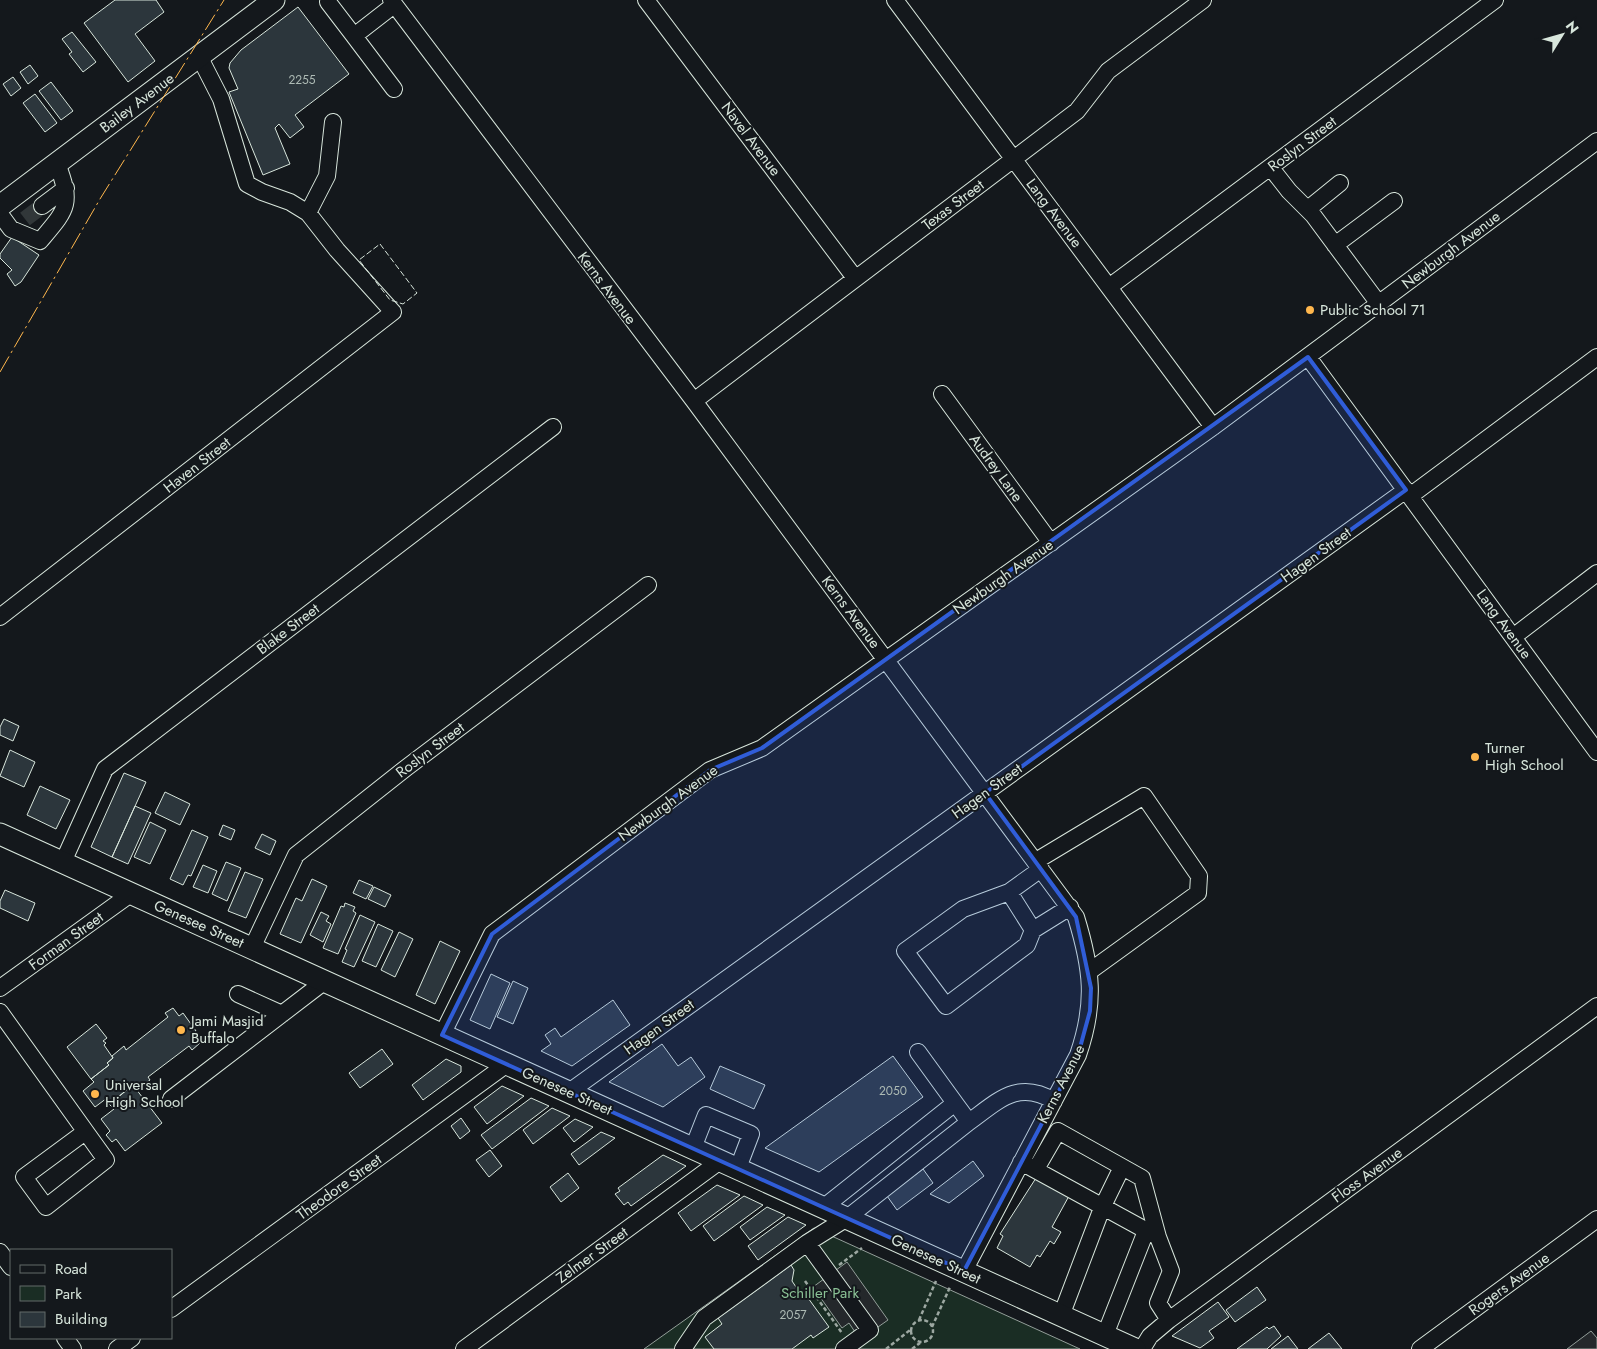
<svg xmlns="http://www.w3.org/2000/svg" width="1597" height="1349" viewBox="0 0 1597 1349" font-family="Jost,sans-serif">
<style>
.green{fill:#1a2d24;stroke:#939e99}
.parking{fill:#24282b;stroke:#939e99}
.building{fill:#2c363c;stroke:#d8e6dc}
.lines{fill:none;stroke-linecap:round;stroke-linejoin:round}
.minor-tunnel{stroke:#313739;stroke-width:16;stroke-dasharray:16 8;stroke-linecap:butt}
.minor-casing{stroke:#d8e6dc;stroke-width:18}
.major-casing{stroke:#d8e6dc;stroke-width:23}
.path{stroke:#9da8a2;stroke-width:2.5;stroke-dasharray:4 2.5;stroke-linecap:butt}
.minor{stroke:#14181c;stroke-width:16}
.major{stroke:#14181c;stroke-width:21}
.fence{stroke:#d8e6dc;stroke-width:1;stroke-dasharray:6 2.5;stroke-linecap:butt}
.power{stroke:#ffb74d;stroke-width:1;stroke-dasharray:18 4 2.5 4;stroke-linecap:butt}
.marked{fill:#305dd8;fill-opacity:0.2;stroke:#305dd8;stroke-width:4;stroke-linejoin:round}
.poi-dot{fill:#ffb74d;stroke:#14181c;stroke-width:2}
.labels{text-anchor:middle;stroke-width:4;stroke-linejoin:round;paint-order:stroke}
.number-label{font-size:12px;fill:#adbab4}
.street-label{font-size:15px;fill:#d8e6dc;stroke:#14181c}
.poi-label{font-size:15px;fill:#d8e6dc;stroke:#14181c;text-anchor:start}
.park-label{font-size:15px;fill:#8ac095;stroke:#14181c}
</style>
<rect width="100%" height="100%" fill="#14181c"/>
<!-- green -->
<path class="green" d="M814,1228l266,121h-436z"/>
<!-- parking -->
<path class="parking" d="M847,1262l41,58 -10,7 -15,17 -14,-21 -7,5 -29,-41z
M1591,1331l6,7v11h-30z"/>
<!-- building -->
<path class="building" d="M115,0h41l8,12 -29,22 20,27 -27,21 -44,-59z
M298,7l51,67 -54,41 9,12 -14,11 -11,-14 -4,4 15,36 -27,11 -34,-83 9,-3 -9,-21 1,-5 11,-13z
M72,32l24,30 -13,10 -14,-18 3,-2 -10,-13z
M30,65l8,11 -10,8 -8,-12z
M13,77l8,11 -10,8 -8,-12z
M51,82l22,29 -12,9 -22,-29z
M35,94l22,29 -12,9 -22,-29z
M12,237l27,18 -18,27 -6,4 -8,-12 5,-4 -12,-12v-4z
M4,719l15,7 -6,15 -13,-6v-8z
M10,750l25,12 -11,25 -24,-11z
M124,773l22,9 -34,75 -21,-10z
M40,786l30,14 -14,29 -29,-14z
M165,792l25,12 -10,21 -25,-12z
M135,806l16,7 -23,51 -16,-7z
M150,822l16,8 -16,34 -16,-7z
M223,825l12,5 -4,10 -12,-5z
M192,830l16,7 -17,39 -3,-1 -5,10 -13,-6z
M262,834l14,7 -6,14 -15,-7z
M226,862l15,6 -14,33 -15,-7z
M203,865l14,6 -9,22 -15,-6z
M245,872l18,7 -17,39 -18,-7z
M312,879l15,7 -26,57 -21,-9 16,-36 6,3z
M359,880l14,6 -7,13 -13,-6z
M374,887l17,8 -6,12 -17,-8z
M5,890l30,13 -7,18 -28,-13v-7z
M345,903l10,4 -2,4 3,2 -18,41 -15,-6 18,-42 3,1z
M321,912l8,4 -3,5 5,3 -8,18 -13,-7z
M360,915l15,7 -21,45 -12,-5 5,-12 -2,-1z
M378,924l15,7 -17,36 -14,-6z
M399,932l14,7 -18,38 -14,-7z
M440,941l20,10 -25,53 -19,-9z
M491,974l19,9 -20,46 -20,-9z
M513,981l15,7 -15,36 -16,-7z
M613,1000l17,25 -58,41 -31,-15 10,-7 -6,-9 10,-7 6,9z
M173,1008l6,8 4,-3 13,18 -3,2 7,10 -8,7 -3,-4 -41,31 2,3 -13,10 -4,-5 -22,18 -4,-5 -12,9 -12,-16 11,-9 -3,-3 18,-14 -2,-2 6,-5 -1,-2 12,-10 2,4 42,-33 -3,-4z
M96,1024l11,14 -4,3 3,2 -2,2 9,13 -6,5 2,2 -18,14 -24,-32z
M662,1044l16,22 13,-9 14,20 -42,30 -54,-25z
M382,1049l11,15 -33,24 -11,-15z
M893,1056l30,41 -104,75 -54,-24z
M446,1059l15,7v6l-38,28 -11,-15z
M720,1066l45,19 -11,24 -44,-20z
M133,1085l29,38 -37,28 -9,-12 -4,3 -6,-7 4,-4 -9,-12 13,-10 -5,-5z
M502,1086l22,10 -37,28 -13,-17z
M531,1098l18,8 -57,43 -11,-14z
M552,1108l18,8 -37,28 -10,-14z
M461,1118l9,13 -10,8 -9,-13z
M575,1119l18,8 -19,15 -11,-14z
M601,1132l14,6 -36,27 -8,-11z
M490,1150l12,16 -13,11 -13,-17z
M663,1155l23,11 -55,40 -3,-4 -4,3 -9,-11 5,-3 -2,-3z
M973,1161l11,15 -35,27 -19,-9z
M923,1169l10,14 -36,27 -10,-14z
M568,1173l11,15 -18,14 -11,-15z
M1036,1178l33,18 -17,31 9,5 -7,12 -4,-3 -10,16 -3,-2 -7,12 -33,-19 6,-12 -3,-2z
M717,1185l23,10 -49,36 -13,-18z
M744,1196l19,9 -49,36 -11,-15z
M767,1207l18,8 -35,25 -10,-13z
M788,1217l18,8 -48,35 -10,-14z
M791,1265l3,5 -2,11 8,12 3,-2 26,36 -16,11 -2,-3 -19,14h-78l-9,-12 17,-13 -4,-6z
M1257,1287l9,13 -31,22 -9,-12z
M1218,1302l11,15 -20,14 5,7 -14,10 -28,-12z
M1274,1326l7,10 -14,13h-30l30,-22 2,2z
M1329,1333l13,16h-34z
M1288,1336l10,13h-27z"/>
<g class="lines">
<!-- minor-tunnel -->
<path class="minor-tunnel" d="M25,219l17,-13"/>
<!-- minor casing -->
<g class="minor-casing">
<path id="minor" d="M391,0l303,401 382,516c16,52 20,86 2,138l-114,216
M646,0l209,278
M895,0l318,427
M328,2l26,34 40,-31
M354,36l40,53
M1271,168l18,23 24,24 66,89
M42,206l24,-18
M1308,209l32,-26
M308,213l19,-37 6,-54
M0,214l11,15 29,12c27,-32 33,-36 17,-78
M1335,245l59,-44
M1109,287l386,-287
M1308,357l289,395
M942,394l109,149
M694,401l383,-290 31,-40 95,-71
M1410,496l187,-139
M0,617l393,-305 -56,-62 -29,-37 -18,-11 -28,-10 -15,-8 -26,-85 -22,-43
M1513,637l84,-64
M1036,861l108,-65 55,80 -1,17 -108,78
M63,862l42,-93 448,-342
M1009,892l24,38 -6,15 -81,61 -41,-55 58,-42 46,-17 32,-23
M1033,930l37,-23
M252,948l44,-93 110,-87 242,-183
M0,988l132,-95
M238,994l44,20
M0,1012l106,148 -60,47 -22,-30 61,-45
M442,1035l50,-101 218,-164 52,-22 451,-321 384,-286
M569,1092l837,-602
M171,1099l154,-118
M969,1122c29,-21 49,-43 85,-21
M693,1148l13,-33 45,19 -13,34
M1021,1162l137,75 13,34 -13,32 11,17
M1036,1169l22,-38 84,47 16,59
M824,1207l131,-104 -37,-51
M807,1243l63,87 -26,19
M0,1252l11,15
M171,1309l336,-245
M1061,1316l41,-108 20,-41
M1105,1335l41,-104
M65,1338l8,11
M117,1349l15,-11
M464,1349l256,-188
M683,1349l21,-31 103,-75 40,-25 122,-96 -14,-19
M1142,1349l8,-13 19,-16 428,-314
M1420,1349l177,-130"/>
</g>
<!-- major casing -->
<g class="major-casing">
<path id="major" d="M0,206l274,-206
M0,834l1135,515"/>
</g>
<!-- path -->
<path class="path" d="M839,1265l23,-17
M805,1281l37,52
M911 1331a11 11 0 1 1 22 0a11 11 0 1 1-22 0Z
M919,1320l17,-39
M932,1327l18,-40
M886,1349l24,-19
M912,1349l8,-6"/>
<!-- minor -->
<use href="#minor" class="minor"/>
<!-- major -->
<use href="#major" class="major"/>
<!-- fence -->
<path class="fence" d="M380,244l37,49 -14,11 -13,-4 -31,-40z"/>
<!-- power -->
<path class="power" d="M0,372l100,-173 124,-199"/>
</g>
<!-- marked area -->
<path class="marked" d="M1308,357l98,133 -421,303 91,124 15,71 -1,23 -12,44 -114,216 -522,-236 50,-101 218,-164 52,-22z"/>
<!-- markers -->
<g class="poi-dot">
<circle cx="1310" cy="310" r="5"/>
<circle cx="1475" cy="757" r="5"/>
<circle cx="181" cy="1030" r="5"/>
<circle cx="95" cy="1094" r="5"/>
</g>
<g class="labels">
<!-- number labels -->
<g class="number-label">
<text x="302" y="84">2255</text>
<text x="893" y="1095">2050</text>
<text x="793" y="1319">2057</text>
</g>
<!-- street labels -->
<g class="street-label">
<text transform="translate(137 103) rotate(-37)" y="5">Bailey Avenue</text>
<text transform="translate(751 139) rotate(53)" y="5">Navel Avenue</text>
<text transform="translate(1302 144) rotate(-37)" y="5">Roslyn Street</text>
<text transform="translate(953 205) rotate(-37)" y="5">Texas Street</text>
<text transform="translate(1054 213) rotate(53)" y="5">Lang Avenue</text>
<text transform="translate(1451 250) rotate(-37)" y="5">Newburgh Avenue</text>
<text transform="translate(607 288) rotate(53)" y="5">Kerns Avenue</text>
<text transform="translate(197 465) rotate(-38)" y="5">Haven Street</text>
<text transform="translate(996 468) rotate(54)" y="5">Audrey Lane</text>
<text transform="translate(1316 555) rotate(-36)" y="5">Hagen Street</text>
<text transform="translate(1003 577) rotate(-35)" y="5">Newburgh Avenue</text>
<text transform="translate(851 612) rotate(53)" y="5">Kerns Avenue</text>
<text transform="translate(1504 624) rotate(54)" y="5">Lang Avenue</text>
<text transform="translate(288 629) rotate(-37)" y="5">Blake Street</text>
<text transform="translate(430 750) rotate(-37)" y="5">Roslyn Street</text>
<text transform="translate(987 791) rotate(-36)" y="5">Hagen Street</text>
<text transform="translate(668 803) rotate(-36)" y="5">Newburgh Avenue</text>
<text transform="translate(199 924) rotate(24)" y="5">Genesee Street</text>
<text transform="translate(66 941) rotate(-36)" y="5">Forman Street</text>
<text transform="translate(659 1027) rotate(-36)" y="5">Hagen Street</text>
<text transform="translate(1061 1084) rotate(-63)" y="5">Kerns Avenue</text>
<text transform="translate(567 1091) rotate(24)" y="5">Genesee Street</text>
<text transform="translate(1367 1175) rotate(-36)" y="5">Floss Avenue</text>
<text transform="translate(339 1187) rotate(-36)" y="5">Theodore Street</text>
<text transform="translate(592 1255) rotate(-36)" y="5">Zelmer Street</text>
<text transform="translate(936 1259) rotate(25)" y="5">Genesee Street</text>
<text transform="translate(1509 1284) rotate(-36)" y="5">Rogers Avenue</text>
</g>
<!-- poi labels -->
<g class="poi-label">
<text x="1320" y="315">Public School 71</text>
<text x="1485" y="753">Turner<tspan x="1485" dy="17">High School</tspan></text>
<text x="191" y="1026">Jami Masjid<tspan x="191" dy="17">Buffalo</tspan></text>
<text x="105" y="1090">Universal<tspan x="105" dy="17">High School</tspan></text>
</g>
<!-- park labels -->
<g class="park-label">
<text x="820" y="1298">Schiller Park</text>
</g>
</g>
<!-- legend -->
<rect x="10" y="1249" width="162" height="90" fill="#14181c" stroke="#626a69"/>
<rect x="20" y="1265" width="25" height="8" fill="#14181c" stroke="#626a69"/>
<text x="55" y="1274" font-size="15" fill="#d8e6dc">Road</text>
<rect x="20" y="1286" width="25" height="15" fill="#1a2d24" stroke="#626a69"/>
<text x="55" y="1299" font-size="15" fill="#d8e6dc">Park</text>
<rect x="20" y="1312" width="25" height="15" fill="#2c363c" stroke="#626a69"/>
<text x="55" y="1324" font-size="15" fill="#d8e6dc">Building</text>
<!-- north arrow -->
<g transform="translate(1562 35) rotate(53)" stroke="#14181c" stroke-width="4" paint-order="stroke">
<path d="M0-4L9 19L0 12L-9 19Z" fill="#d8e6dc"/>
<text y="-8" font-size="14" font-weight="bold" text-anchor="middle" fill="#d8e6dc">N</text>
</g>
</svg>
